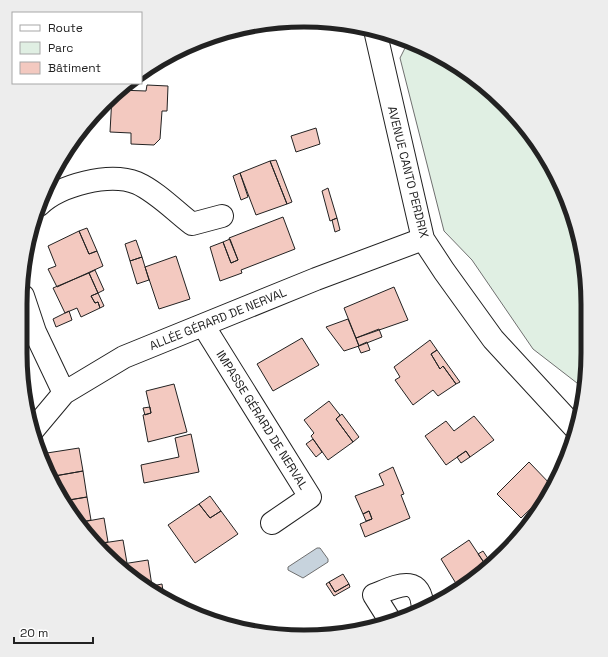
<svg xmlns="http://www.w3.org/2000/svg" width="608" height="657" viewBox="0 0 608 657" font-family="'Space Grotesk',sans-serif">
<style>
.green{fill:#e0efe3;stroke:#6f6f6f}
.water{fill:#c7d3dd;stroke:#6f6f6f}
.building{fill:#f3c9c0;stroke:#222}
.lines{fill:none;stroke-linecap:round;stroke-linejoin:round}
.street-casing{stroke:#222;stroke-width:24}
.street{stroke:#fff;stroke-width:22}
.labels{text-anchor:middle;stroke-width:3;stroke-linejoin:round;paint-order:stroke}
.street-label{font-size:12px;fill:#222;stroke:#fff}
.rim{fill:none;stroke:#222;stroke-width:5}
</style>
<rect width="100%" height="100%" fill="#fff"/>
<!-- green -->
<path class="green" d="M409,40l53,28 43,35 35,43 26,50 17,53 3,141 -53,-41 -61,-89 -28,-29 -44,-173z"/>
<!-- water -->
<path class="water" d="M317,548h3l8,11v3l-25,16 -15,-8v-3z"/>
<!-- building -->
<path class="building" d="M147,85l21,1 -1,25h-5l-2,28 -6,6 -23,-1v-11l-21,-1 2,-36 7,-6 27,1z
M93,116l2,8 -11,3z
M316,128l4,16 -24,8 -5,-16z
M276,160l16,42 -5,2 -17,-43z
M270,161l17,43 -31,11 -16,-42z
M240,173l8,24 -7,3 -8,-24z
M328,188l9,30 -7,3 -8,-30z
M283,217l12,32 -54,21 1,3 -22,8 -10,-34 13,-5 8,21 7,-3 -9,-22z
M337,218l3,12 -5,2 -3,-12z
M87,228l10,23 -8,3 -10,-23z
M79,231l10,23 8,-3 6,15 -46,21 -9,-18 8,-3 -8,-20z
M230,239l8,21 -7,3 -8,-21z
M136,240l6,17 -12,4 -5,-17z
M176,256l14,43 -31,10 -14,-42z
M142,257l7,23 -12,4 -7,-23z
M95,270l9,20 -6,3 -9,-20z
M89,273l9,20 -7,3 4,7 3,-1 2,6 -19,9 -4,-9 -12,5 -12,-25z
M394,287l14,33 -52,18 -12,-30z
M98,293l6,13 -4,2 -2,-6 -3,1 -4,-7z
M69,311l3,9 -16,7 -3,-8z
M348,319l11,27 -15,5 -18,-24z
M379,329l3,8 -23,9 -3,-8z
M302,338l17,27 -46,26 -16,-27z
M430,340l7,10 -6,4 9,15 3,-3 13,18 -18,12 -5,-6 -20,15 -18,-25 5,-3 -6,-10z
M367,342l3,8 -9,3 -3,-7z
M437,350l23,32 -4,2 -13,-18 -3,3 -9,-15z
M174,384l13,48 -39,10 -5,-27 8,-2 -5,-22z
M329,401l11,14 -4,4 17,23 -25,18 -17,-24 3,-3 -10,-13z
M150,407l1,6 -6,2 -2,-7z
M342,414l17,23 -6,5 -17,-23z
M474,416l20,24 -24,17 -4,-6 -20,14 -21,-29 21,-15 8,10z
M191,434l8,38 -55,11 -3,-18 38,-8 -4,-19z
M313,439l9,13 -6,5 -10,-13z
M79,448l4,23 -34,6 -5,-22 3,-2z
M466,451l4,6 -9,6 -4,-6z
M529,462l24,25 -32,31 -24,-24z
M393,467l11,27 -3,1 9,23 -45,19 -5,-13 12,-5 -3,-8 -6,3 -8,-18 29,-11 -5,-11z
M83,471l4,26 -24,4 -14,-24z
M210,496l11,15 -11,7 -11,-14z
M87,497l4,23 -14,3 -14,-22z
M199,504l11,14 11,-7 17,23 -43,29 -27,-38z
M369,511l3,8 -6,2 -3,-7z
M104,518l4,24 -12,2 -19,-21z
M123,540l4,23 -11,2 -20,-21z
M469,540l18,27 -27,23 -19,-31z
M483,551l8,12 -4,4 -9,-13z
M148,560l4,26 -5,1 -31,-22z
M343,574l6,10 -14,8 -6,-10z
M329,582l6,10 14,-8 1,3 -16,9 -8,-12z
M162,584l2,14 -17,-11z"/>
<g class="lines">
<!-- street casing -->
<g class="street-casing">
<path id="street" d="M375,30l48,209 21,32 49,68 83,90
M39,205c21,-20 70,-33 98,-22 20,9 38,28 55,41l30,-8
M23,296l12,36 29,61
M203,325l107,172 -38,26
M33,430l31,-37 60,-36 192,-78 107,-40
M391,622l-17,-27c23,-9 47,-23 49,15"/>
</g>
<!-- street -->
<use href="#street" class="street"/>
</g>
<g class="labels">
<!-- street labels -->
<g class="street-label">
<text transform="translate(408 172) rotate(76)" y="4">AVENUE CANTO PERDRIX</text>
<text transform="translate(218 319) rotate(-22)" y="4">ALLÉE GÉRARD DE NERVAL</text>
<text transform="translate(262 420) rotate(58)" y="4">IMPASSE GÉRARD DE NERVAL</text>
</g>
</g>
<!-- crop -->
<path d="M0 0H608V657H0ZM304 27H304A277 277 0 0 1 581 304V353A277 277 0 0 1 304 630H304A277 277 0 0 1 27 353V304A277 277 0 0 1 304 27Z" fill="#ededed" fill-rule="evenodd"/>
<path class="rim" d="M304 27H304A277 277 0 0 1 581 304V353A277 277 0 0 1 304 630H304A277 277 0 0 1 27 353V304A277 277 0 0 1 304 27Z"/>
<!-- legend -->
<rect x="12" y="12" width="130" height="72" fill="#ffffff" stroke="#a7a7a7"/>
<rect x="20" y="25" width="20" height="6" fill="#ffffff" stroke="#a7a7a7"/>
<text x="48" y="32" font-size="12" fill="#222222">Route</text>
<rect x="20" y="42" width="20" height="12" fill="#e0efe3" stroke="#a7a7a7"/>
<text x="48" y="52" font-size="12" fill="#222222">Parc</text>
<rect x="20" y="62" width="20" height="12" fill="#f3c9c0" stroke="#a7a7a7"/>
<text x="48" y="72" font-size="12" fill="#222222">Bâtiment</text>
<!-- scale -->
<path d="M14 637v6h79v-6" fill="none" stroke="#222222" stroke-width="2"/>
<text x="20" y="637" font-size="12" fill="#222222" stroke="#ffffff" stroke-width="3" paint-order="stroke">20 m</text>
</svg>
